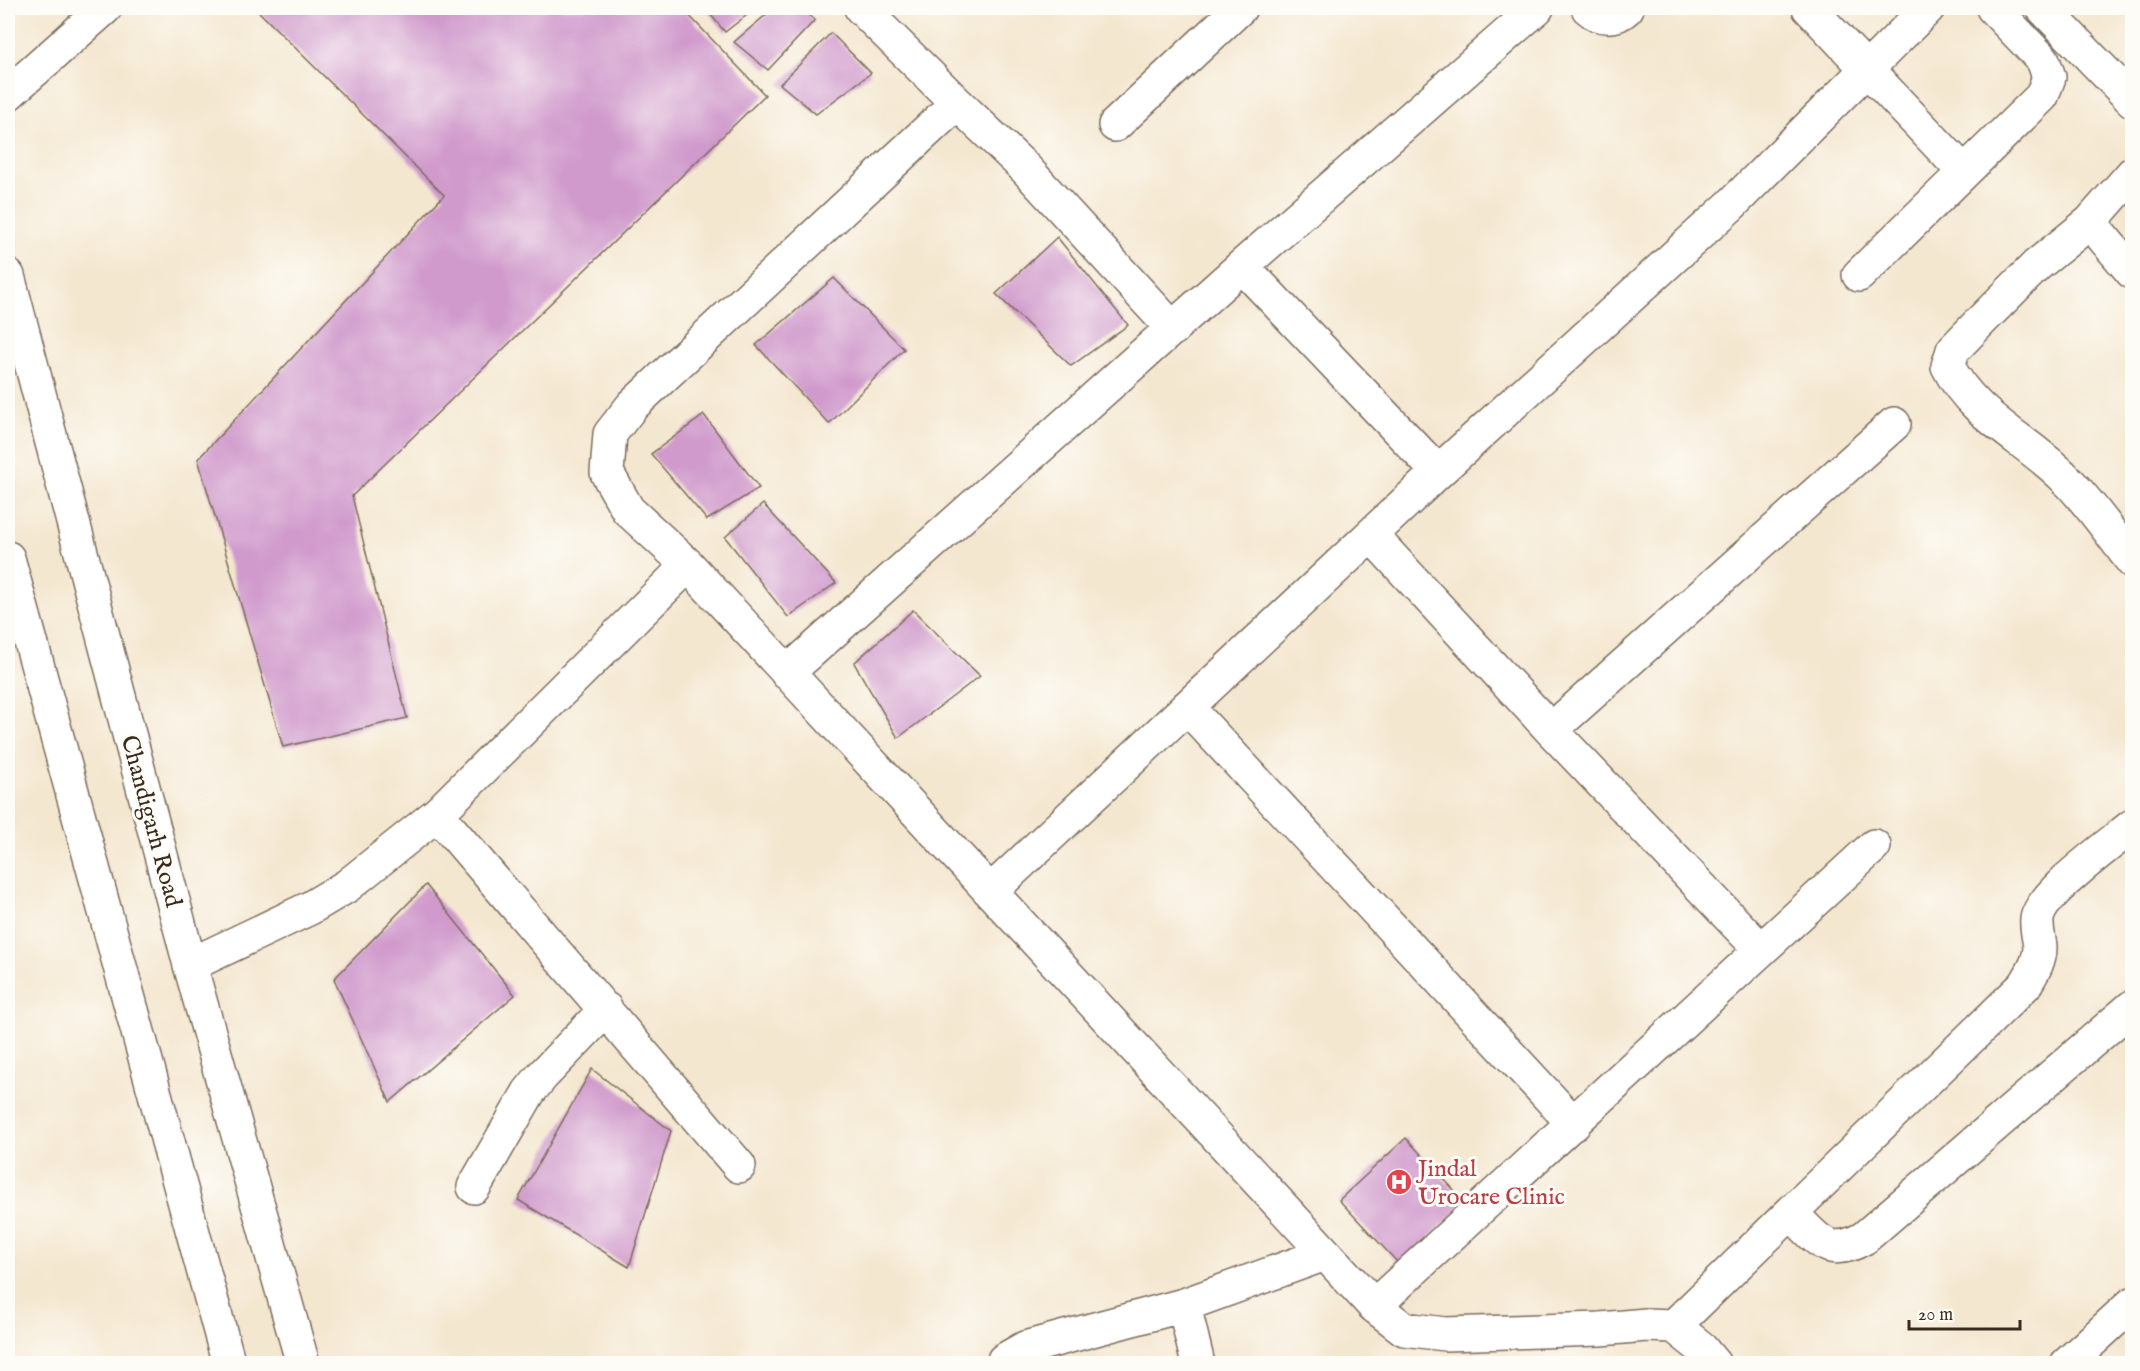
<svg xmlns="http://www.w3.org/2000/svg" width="2140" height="1371" viewBox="0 0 2140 1371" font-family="'IM FELL English',serif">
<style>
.building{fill:#d09acc}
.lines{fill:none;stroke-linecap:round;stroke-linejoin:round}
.street-casing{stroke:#7c6c5c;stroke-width:36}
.primary-casing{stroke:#7c6c5c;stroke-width:36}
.street{stroke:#fff;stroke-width:33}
.primary{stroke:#fff;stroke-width:33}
.labels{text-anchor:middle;stroke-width:6;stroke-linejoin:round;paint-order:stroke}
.street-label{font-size:24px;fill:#3b2a1e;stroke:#fdfcf7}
.health-label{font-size:24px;fill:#be3a42;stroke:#fdfcf7;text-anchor:start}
</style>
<rect width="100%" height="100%" fill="#fdfcf7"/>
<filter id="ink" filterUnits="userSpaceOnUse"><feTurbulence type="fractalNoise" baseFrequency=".0167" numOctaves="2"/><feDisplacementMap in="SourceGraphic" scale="12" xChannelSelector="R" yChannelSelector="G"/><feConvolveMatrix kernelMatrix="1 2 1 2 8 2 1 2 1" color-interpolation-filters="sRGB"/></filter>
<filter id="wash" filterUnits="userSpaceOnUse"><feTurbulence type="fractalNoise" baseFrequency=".008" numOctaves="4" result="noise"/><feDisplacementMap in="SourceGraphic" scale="24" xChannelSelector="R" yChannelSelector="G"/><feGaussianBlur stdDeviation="1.35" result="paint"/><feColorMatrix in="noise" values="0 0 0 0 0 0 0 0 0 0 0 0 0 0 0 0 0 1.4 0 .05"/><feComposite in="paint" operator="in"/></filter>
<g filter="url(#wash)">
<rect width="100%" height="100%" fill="#f4e7d0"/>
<g id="blocks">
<!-- building -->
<path class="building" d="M255,8h427l83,87 -413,401 55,222 -124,29 -85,-288 246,-264z
M705,8h51l-31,24z
M774,8h25l16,12 -47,50 -34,-28z
M831,33l40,40 -55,41 -36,-30z
M1057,237l71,88 -57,41 -75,-72z
M834,278l70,71 -75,75 -73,-79z
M704,415l55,73 -52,32 -56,-66z
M763,504l73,79 -48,34 -63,-80z
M913,610l67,66 -82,62 -44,-75z
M426,885l89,110 -125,107 -56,-123z
M592,1069l79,62 -42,136 -111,-67z
M1406,1138l60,65 -66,62 -61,-65z"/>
</g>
</g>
<g filter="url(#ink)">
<use href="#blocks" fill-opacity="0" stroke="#7c6c5c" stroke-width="1.5"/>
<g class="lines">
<!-- street casing -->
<g class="street-casing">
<path id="street" d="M1588,8c12,11 28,11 39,0
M1809,8l155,164
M2043,8l89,92
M8,94l97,-86
M957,103l68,65 148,161
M1115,125l125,-117
M2132,174l-42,48 -53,43 -53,53 -31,32 -5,16c24,50 80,74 118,113 25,25 45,55 66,82
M2090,222l42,50
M1242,266l196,206
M1859,275l183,-179 7,-19 -6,-17 -50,-52
M1372,536l179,194 210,220
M688,565l-60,-55 -21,-37 3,-39 22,-28 325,-303 -96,-95
M787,673l455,-407 295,-258
M1187,707l387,417
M1551,730l343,-306
M437,814l302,352
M991,891l447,-419 293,-267 197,-197
M190,965l120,-57 37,-22 90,-72 251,-249 686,741 30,23 41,5 155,-5 46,-4 28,1 25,20 15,18
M474,1187l55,-95 13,-16 64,-67
M1792,1214c26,25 35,45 72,24l268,-231
M1184,1305l14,59
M1374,1306l500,-460
M1674,1326l351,-341c7,-12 15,-24 15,-38 -1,-9 -4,-20 -3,-28 4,-26 74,-75 95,-93
M1003,1364l1,-4 21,-12 159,-43 141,-51
M2067,1364l65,-60"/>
</g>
<!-- primary casing -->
<g class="primary-casing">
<path id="primary" d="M8,276l182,689 113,399
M8,558l221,806"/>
</g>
<!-- street -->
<use href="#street" class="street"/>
<!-- primary -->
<use href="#primary" class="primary"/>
</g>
</g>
<!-- icons -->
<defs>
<g id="hospital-disc" transform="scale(1.35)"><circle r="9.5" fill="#e0444e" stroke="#fdfcf7"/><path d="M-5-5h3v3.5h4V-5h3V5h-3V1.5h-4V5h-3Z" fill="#fff"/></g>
</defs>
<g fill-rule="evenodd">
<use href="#hospital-disc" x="1399" y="1182"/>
</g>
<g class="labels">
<!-- street labels -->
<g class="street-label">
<text transform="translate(152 821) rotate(75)" y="8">Chandigarh Road</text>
</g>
<!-- health labels -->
<g class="health-label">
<text x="1418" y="1176">Jindal<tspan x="1418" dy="28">Urocare Clinic</tspan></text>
</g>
</g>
<!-- margin -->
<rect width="2140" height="1371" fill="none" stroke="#fdfcf7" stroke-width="30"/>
<!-- scale -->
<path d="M1909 1320v9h111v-9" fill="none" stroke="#3b2a1e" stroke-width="3"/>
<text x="1918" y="1320" font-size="18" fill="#3b2a1e" stroke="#fdfcf7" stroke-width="4.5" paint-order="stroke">20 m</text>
</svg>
